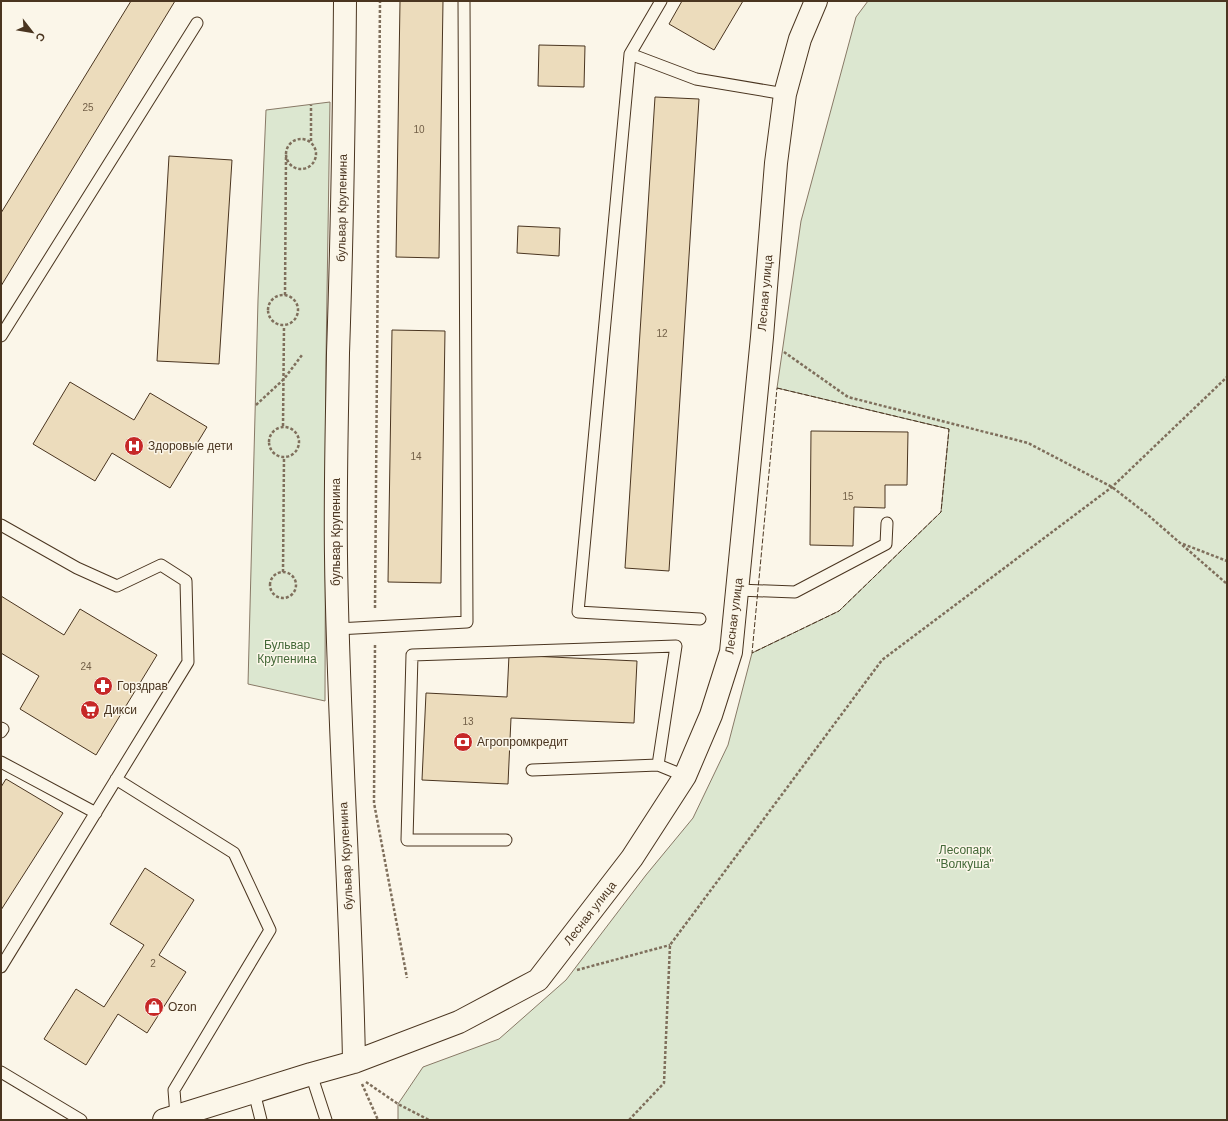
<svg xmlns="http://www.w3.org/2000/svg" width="1228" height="1121" viewBox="0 0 1228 1121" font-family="Arial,sans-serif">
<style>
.green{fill:#dce7d0;stroke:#887966}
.building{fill:#ecdcbc;stroke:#4a3520}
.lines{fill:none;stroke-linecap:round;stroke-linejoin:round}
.service-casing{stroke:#4a3520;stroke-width:13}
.tertiary-casing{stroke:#4a3520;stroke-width:24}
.path{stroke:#7f6f5c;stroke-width:2.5;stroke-dasharray:3 2;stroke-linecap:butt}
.service{stroke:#fbf6e9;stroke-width:11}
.tertiary{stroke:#fbf6e9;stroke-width:22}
.fence{stroke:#4a3520;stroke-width:1;stroke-dasharray:5 2;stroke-linecap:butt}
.labels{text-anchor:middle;stroke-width:3;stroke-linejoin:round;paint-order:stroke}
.number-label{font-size:10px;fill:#725f47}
.street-label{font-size:12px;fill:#4a3520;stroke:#fbf6e9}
.poi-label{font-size:12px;fill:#4a3520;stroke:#fbf6e9;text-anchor:start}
.park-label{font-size:12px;fill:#436837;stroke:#fbf6e9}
</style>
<rect width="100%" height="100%" fill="#fbf6e9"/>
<!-- green -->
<path class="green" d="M868,1h359v1119h-829v-16l25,-37 76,-28 67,-59 80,-105 47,-57 35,-73 24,-92 87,-42 102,-99 8,-83 -172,-41 24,-167 55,-204z
M330,102l-4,257 -1,342 -77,-17 10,-384 8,-190z"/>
<!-- building -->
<path class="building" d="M131,1h44l-174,285v-73z
M400,1h43l-4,257 -43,-1z
M682,1h61l-29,49 -45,-26z
M539,45l46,1 -1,41 -46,-1z
M655,97l44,2 -30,472 -44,-3z
M169,156l63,4 -13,204 -62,-3z
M518,226l42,2 -1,28 -42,-3z
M392,330l53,1 -4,252 -53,-1z
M70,382l64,38 16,-27 57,34 -37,61 -58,-35 -17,28 -62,-37z
M811,431l97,1 -1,53h-22v23l-31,-1 -1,39 -43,-1z
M1,596l63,39 16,-26 77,46 -61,100 -76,-46 19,-33 -38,-23z
M509,655l128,6 -3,62 -123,-5 -3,66 -86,-4 4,-87 81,4z
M6,779l57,34 -62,97v-123z
M145,868l49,32 -35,55 27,17 -39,61 -29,-19 -32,51 -42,-26 32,-50 28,18 40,-62 -34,-21z"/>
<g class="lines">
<!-- service casing -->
<g class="service-casing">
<path id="service" d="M630,54l31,-53
M1,336l196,-313
M1,525l76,43 40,18 44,-21 25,16 2,81 -187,305
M737,590l58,2 91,-48 1,-21
M700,619l-122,-7 52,-558 66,25 89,15
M337,629l130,-7 -3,-621
M1,728l2,1 -2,3
M1,762l95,51
M532,770l126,-5 27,11
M116,779l118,74 36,77 -96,160 2,26
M506,840h-99l5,-185 264,-9 -18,119
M1,1072l80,48
M311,1074l15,46
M254,1092l7,28"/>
</g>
<!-- tertiary casing -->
<g class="tertiary-casing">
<path id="tertiary" d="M345,1c-1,117 -3,235 -7,352 -1,68 -3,135 -2,203 2,169 15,337 18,506
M164,1120l147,-46 43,-12 105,-40 79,-42 94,-122 53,-82 26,-61 20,-63 31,-315 14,-174 9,-69 15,-55 16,-38"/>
</g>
<!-- path -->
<path class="path" d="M286 154a15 15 0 1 1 30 0a15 15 0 1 1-30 0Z
M311,141v-36
M268 310a15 15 0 1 1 30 0a15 15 0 1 1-30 0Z
M285,295l1,-139
M784,352l64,45 180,46 84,44 36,28 79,69
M256,405l28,-26 18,-24
M283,426l1,-100
M269 442a15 15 0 1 1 30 0a15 15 0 1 1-30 0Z
M1183,544l44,17
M283,572l1,-115
M270 585a13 13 0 1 1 26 0a13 13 0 1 1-26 0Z
M375,608l5,-607
M375,645l-1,158 33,175
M577,970l93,-25
M366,1082l32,22 31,16
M362,1084l16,36
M629,1120l35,-37 6,-138 212,-285 230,-173 115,-110"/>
<!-- service -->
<use href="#service" class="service"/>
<!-- tertiary -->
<use href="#tertiary" class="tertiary"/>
<!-- fence -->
<path class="fence" d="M777,388l172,41 -8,83 -102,99 -87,42z"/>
</g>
<!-- icons -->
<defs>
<g id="hospital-disc" transform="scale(1)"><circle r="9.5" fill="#c62828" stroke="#fbf6e9"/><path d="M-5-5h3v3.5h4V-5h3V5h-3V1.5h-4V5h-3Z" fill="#fff"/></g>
<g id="pharmacy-disc" transform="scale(1)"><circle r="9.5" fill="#c62828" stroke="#fbf6e9"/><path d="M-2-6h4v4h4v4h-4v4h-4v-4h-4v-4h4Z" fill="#fff"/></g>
<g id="supermarket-disc" transform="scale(1)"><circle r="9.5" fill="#c62828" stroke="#fbf6e9"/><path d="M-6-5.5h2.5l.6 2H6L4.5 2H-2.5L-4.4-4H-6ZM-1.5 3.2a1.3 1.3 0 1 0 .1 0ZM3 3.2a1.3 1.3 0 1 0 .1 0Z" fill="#fff"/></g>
<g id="bank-disc" transform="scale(1)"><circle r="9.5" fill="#c62828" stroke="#fbf6e9"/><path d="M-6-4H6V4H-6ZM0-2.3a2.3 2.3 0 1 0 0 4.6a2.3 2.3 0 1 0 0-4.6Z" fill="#fff"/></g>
<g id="shop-disc" transform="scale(1)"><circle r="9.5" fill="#c62828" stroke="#fbf6e9"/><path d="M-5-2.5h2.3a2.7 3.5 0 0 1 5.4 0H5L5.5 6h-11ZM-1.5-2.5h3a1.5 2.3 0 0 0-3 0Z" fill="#fff"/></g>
</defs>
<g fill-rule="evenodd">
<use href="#hospital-disc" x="134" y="446"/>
<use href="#pharmacy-disc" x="103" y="686"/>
<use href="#supermarket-disc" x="90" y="710"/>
<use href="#bank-disc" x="463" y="742"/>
<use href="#shop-disc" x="154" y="1007"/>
</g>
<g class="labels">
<!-- number labels -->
<g class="number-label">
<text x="88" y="111">25</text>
<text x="419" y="133">10</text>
<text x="662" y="337">12</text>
<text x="416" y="460">14</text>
<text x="848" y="500">15</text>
<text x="86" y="670">24</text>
<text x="468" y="725">13</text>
<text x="153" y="967">2</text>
</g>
<!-- street labels -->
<g class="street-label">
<text transform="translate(342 208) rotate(-89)" y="4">бульвар Крупенина</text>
<text transform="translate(765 293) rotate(-85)" y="4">Лесная улица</text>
<text transform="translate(336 532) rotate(-90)" y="4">бульвар Крупенина</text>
<text transform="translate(734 616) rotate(-83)" y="4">Лесная улица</text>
<text transform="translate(346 856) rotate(-93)" y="4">бульвар Крупенина</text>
<text transform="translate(590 913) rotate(-52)" y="4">Лесная улица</text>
</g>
<!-- poi labels -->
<g class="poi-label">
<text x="148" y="450">Здоровые дети</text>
<text x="117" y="690">Горздрав</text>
<text x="104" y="714">Дикси</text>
<text x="477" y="746">Агропромкредит</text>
<text x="168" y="1011">Ozon</text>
</g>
<!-- park labels -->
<g class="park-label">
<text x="287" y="649">Бульвар<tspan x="287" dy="14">Крупенина</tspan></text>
<text x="965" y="854">Лесопарк<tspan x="965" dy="14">"Волкуша"</tspan></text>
</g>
</g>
<!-- border -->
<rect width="1228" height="1121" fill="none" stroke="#4a3520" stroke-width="4"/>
<!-- north arrow -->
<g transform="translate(32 32) rotate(121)" stroke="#fbf6e9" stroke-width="3" paint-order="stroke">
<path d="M0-3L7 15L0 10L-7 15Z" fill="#4a3520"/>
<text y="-6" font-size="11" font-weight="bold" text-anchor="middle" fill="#4a3520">С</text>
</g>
</svg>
